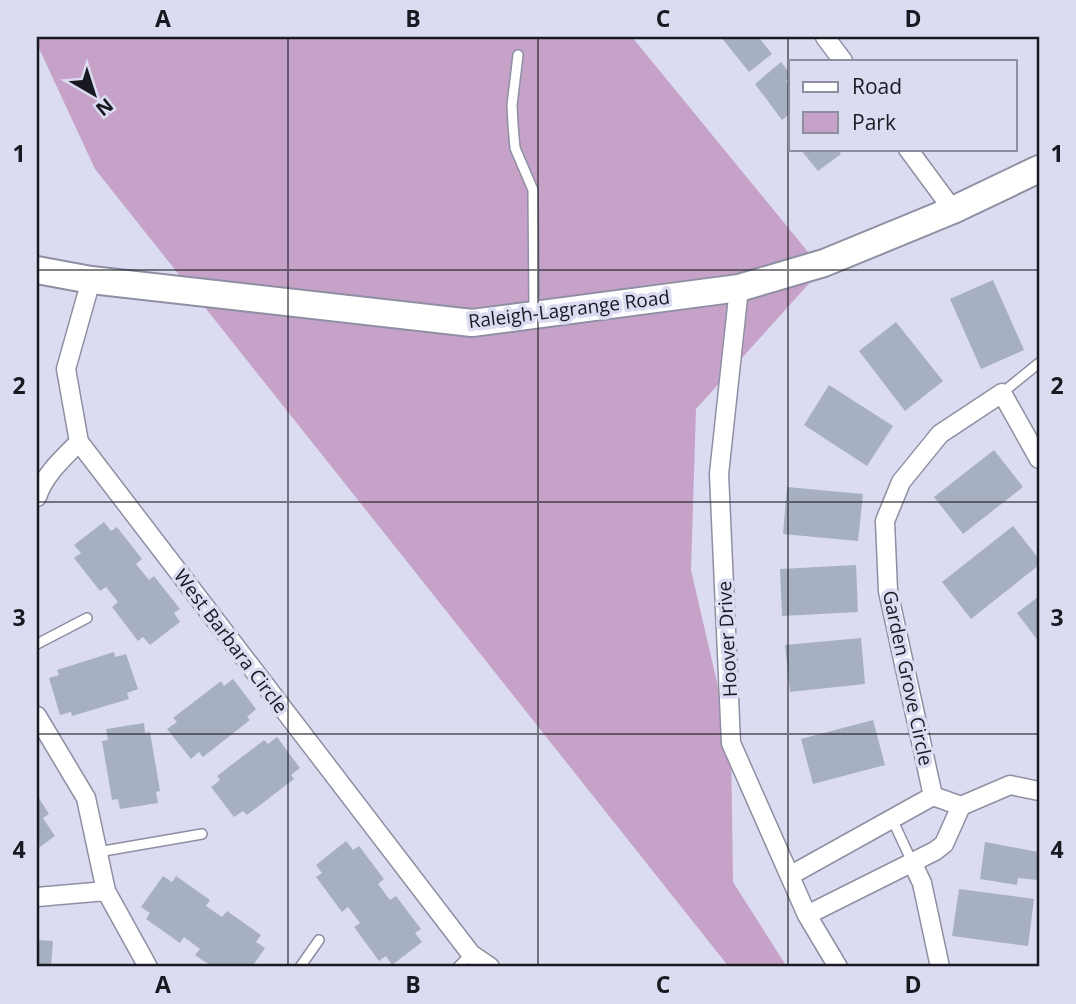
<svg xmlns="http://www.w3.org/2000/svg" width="1076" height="1004" viewBox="0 0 1076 1004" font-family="'Open Sans',sans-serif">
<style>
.green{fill:#c6a2c9}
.building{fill:#a7b0c2}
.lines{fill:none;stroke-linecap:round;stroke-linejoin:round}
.service-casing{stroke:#8e8fa2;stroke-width:12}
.minor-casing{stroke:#8e8fa2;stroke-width:21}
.secondary-casing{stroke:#8e8fa2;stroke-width:30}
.service{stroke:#fff;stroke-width:9}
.minor{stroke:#fff;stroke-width:18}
.secondary{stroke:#fff;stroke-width:26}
.grid{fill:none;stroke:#191921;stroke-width:2;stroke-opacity:0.55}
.labels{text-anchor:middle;stroke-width:7;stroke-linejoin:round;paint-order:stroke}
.street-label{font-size:19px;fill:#191921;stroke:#dbdcf1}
.neatline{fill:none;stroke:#191921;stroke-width:2.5}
.grid-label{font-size:23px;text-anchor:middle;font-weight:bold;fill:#191921}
</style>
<rect width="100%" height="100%" fill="#dbdcf1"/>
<!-- green -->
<path class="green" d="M37,37h595l190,232 -126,140 -5,161 40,173 2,139 54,85h-58l-634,-798 -58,-125z"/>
<!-- building -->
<path class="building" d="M721,37h42l-3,2 12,15 -23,18z
M781,62l10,13 -5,6 5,6v26l-9,7 -27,-36z
M800,149h37l4,5 -23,17z
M993,280l31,70 -43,19 -31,-70z
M896,322l47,59 -38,30 -46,-60z
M829,385l64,41 -26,40 -63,-41z
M994,450l29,37 -60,47 -29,-37z
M787,487l76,7 -5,47 -75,-7z
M104,522l7,9 6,-4 25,32 -6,5 13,16 5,-4 26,33 -6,4 6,9 -30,23 -7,-8 -5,4 -26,-34 6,-5 -12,-15 -6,4 -26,-33 7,-5 -7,-8z
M1013,526l26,33v6l-68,54 -29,-37z
M856,565l2,47 -76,4 -2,-47z
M1039,596v46l-22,-29z
M861,638l4,46 -75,8 -5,-47z
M114,652l1,5 11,-3 12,35 -11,4 2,6 -57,17 -1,-4 -11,3 -11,-37 10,-3 -2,-5z
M233,679l23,30 -9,8 3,3 -47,37 -4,-5 -8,7 -24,-30 10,-7 -4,-4 48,-37 3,5z
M873,720l12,45 -72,19 -12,-45z
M144,723l1,10 5,-1 10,59 -4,1 2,11 -38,6 -2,-10 -6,1 -10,-59 6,-1 -2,-11z
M277,737l23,31 -9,7 3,4 -47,36 -4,-4 -9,6 -23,-30 9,-7 -3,-4 47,-36 4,4z
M37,795l12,19 -6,4 12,18 -18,13z
M346,841l7,9 6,-4 25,33 -6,5 12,16 6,-4 25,33 -6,4 7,9 -30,23 -6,-9 -7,5 -25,-34 6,-4 -12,-16 -6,5 -26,-35 6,-4 -6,-8z
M985,842l53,10 -1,28 -19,-2 -1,7 -37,-6z
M163,876l9,6 4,-6 34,24 -4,6 16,11 5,-6 34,24 -5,7 9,6 -13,19h-39l-18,-12 5,-6 -16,-12 -4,6 -34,-24 4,-6 -9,-6z
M959,889l75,10 -6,47 -76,-10z
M37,940l16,1 -2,26h-14z"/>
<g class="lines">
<!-- service casing -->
<g class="service-casing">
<path id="service" d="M518,55l-6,50 1,20 2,23 18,42 1,121
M1002,393l37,-30
M37,644l50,-26
M892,819l21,45
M98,852l104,-18
M300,967l19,-27
M458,967l13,-13"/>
</g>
<!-- minor casing -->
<g class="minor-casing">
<path id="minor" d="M825,37l18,24
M908,149l45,61
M91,280l-25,89 13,73 392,512 19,13
M739,288l-20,186 12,269 76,172 31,52
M37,497c7,-22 26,-39 42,-55
M37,716l49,82 20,93 42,76
M933,796l-45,-205 -3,-70 16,-39 39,-48 62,-41 37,66
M933,796l28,10 49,-21 29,6
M913,864l9,19 18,84
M791,875l142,-79
M37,897l69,-6
M807,915l128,-64 9,-7 17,-38"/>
</g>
<!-- secondary casing -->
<g class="secondary-casing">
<path id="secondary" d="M37,270l54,10 381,43 267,-35 85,-25 129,-53 86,-41"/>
</g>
<!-- service -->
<use href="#service" class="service"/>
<!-- minor -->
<use href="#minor" class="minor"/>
<!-- secondary -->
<use href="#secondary" class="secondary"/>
</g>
<!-- grid -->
<path class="grid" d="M288,37v930M538,37v930M788,37v930M37,270h1002M37,502h1002M37,734h1002"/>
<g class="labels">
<!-- street labels -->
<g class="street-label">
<text transform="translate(569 309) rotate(-7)" y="7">Raleigh-Lagrange Road</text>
<text transform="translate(727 639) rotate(-93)" y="7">Hoover Drive</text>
<text transform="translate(231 641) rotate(53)" y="7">West Barbara Circle</text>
<text transform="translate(908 678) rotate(78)" y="7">Garden Grove Circle</text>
</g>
</g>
<!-- border -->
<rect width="1076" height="1004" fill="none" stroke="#dbdcf1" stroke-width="77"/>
<!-- legend -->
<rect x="789" y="60" width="228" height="91" fill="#dbdcf1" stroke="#8d8e9e" stroke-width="2"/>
<rect x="803" y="82" width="35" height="10" fill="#ffffff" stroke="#8d8e9e" stroke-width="2"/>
<text x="852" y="94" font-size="21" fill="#191921">Road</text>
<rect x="803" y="112" width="35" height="21" fill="#c6a2c9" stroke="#8d8e9e" stroke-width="2"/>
<text x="852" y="130" font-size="21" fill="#191921">Park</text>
<!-- north arrow -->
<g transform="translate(94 94) rotate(141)" stroke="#dbdcf1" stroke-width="5" paint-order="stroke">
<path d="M0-5L12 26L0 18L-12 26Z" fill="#191921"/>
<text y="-10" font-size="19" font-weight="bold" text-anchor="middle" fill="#191921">N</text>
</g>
<rect x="38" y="38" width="1000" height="927" class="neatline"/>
<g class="grid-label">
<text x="163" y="27">A</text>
<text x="413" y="27">B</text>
<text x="663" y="27">C</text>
<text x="913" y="27">D</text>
<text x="19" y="162">1</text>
<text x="1057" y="162">1</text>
<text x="19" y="394">2</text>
<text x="1057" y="394">2</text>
<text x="19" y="626">3</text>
<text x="1057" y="626">3</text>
<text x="19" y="858">4</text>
<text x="1057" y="858">4</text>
<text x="163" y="993">A</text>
<text x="413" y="993">B</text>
<text x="663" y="993">C</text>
<text x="913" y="993">D</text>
</g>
</svg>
